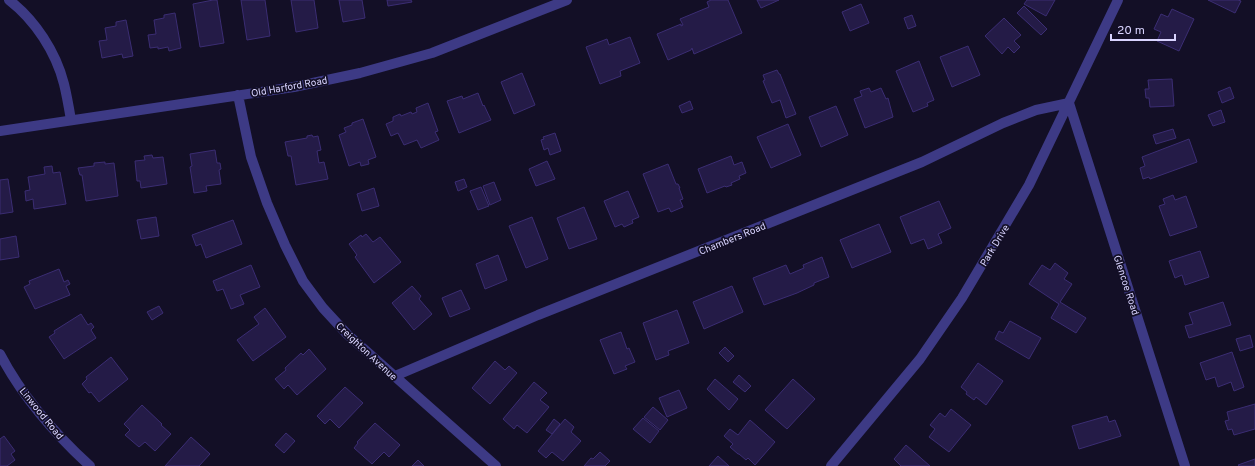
<svg xmlns="http://www.w3.org/2000/svg" width="1255" height="466" viewBox="0 0 1255 466" font-family="Overpass,sans-serif">
<style>
.building{fill:#241b47;stroke:#3b2d73}
.lines{fill:none;stroke-linecap:round;stroke-linejoin:round}
.minor{stroke:#3d3a85;stroke-width:10}
.labels{text-anchor:middle;stroke-width:3.5;stroke-linejoin:round;paint-order:stroke}
.street-label{font-size:10px;fill:#d9d4ff;stroke:#130f26}
</style>
<rect width="100%" height="100%" fill="#130f26"/>
<!-- building -->
<path class="building" d="M213,0h4l7,43 -24,4 -7,-43z
M241,0h24l5,36 -23,4z
M291,0h23l4,28 -22,4z
M339,0h23l3,18 -22,4z
M387,0h24l1,2 -24,4z
M711,0h17l14,33 -48,21 -2,-6 -1,2 -23,10 -11,-26 24,-10v2l2,-1 -3,-6 29,-12 -2,-5z
M757,0h22l-18,8z
M1027,0h28l-9,16 -22,-12z
M1208,0h30l3,1 -6,12z
M861,4l8,19 -19,8 -8,-19z
M1024,6l23,23 -6,6 -24,-22z
M1172,9l22,10 -15,32 -22,-10 4,-9 -7,-3 7,-15 7,3z
M175,13l6,35 -12,3 -1,-4 -10,2v-2l-8,1 -2,-13 8,-1 -2,-14 10,-2v-3z
M912,15l4,11 -8,3 -4,-11z
M1004,18l17,17 -7,6 6,6 -6,6 -6,-6 -6,7 -17,-18z
M126,20l7,36 -10,2 -1,-4 -20,4 -3,-17 8,-1 -2,-12 11,-2v-4z
M630,37l10,26 -20,8 1,5 -21,8 -14,-37 21,-8 2,6z
M968,46l12,29 -28,12 -12,-30z
M919,61l15,39 -7,3 1,3 -15,6 -17,-41z
M777,70l2,4h1l16,40 -10,4 -6,-18 -8,3 -9,-22 2,-1 -2,-5z
M522,73l13,32 -21,9 -13,-32z
M1172,79l2,27 -24,1 -1,-9h-3l-1,-9h4l-1,-9z
M1230,87l4,11 -12,5 -4,-11z
M869,88l2,4 10,-4 5,11 2,-1 5,19 -28,11 -11,-29 8,-3 -2,-5z
M478,93l5,13 1,-1 7,15 -32,13 -12,-32 15,-5 1,3z
M690,101l3,8 -11,4 -3,-7z
M428,103l10,28 -3,1 4,8 -18,8 -4,-8 -13,5 -6,-12 -7,3 -5,-12 7,-3v-4l7,-3 1,2 10,-4 1,2 5,-2 -1,-4z
M836,106l12,29 -27,12 -12,-30z
M1221,110l4,12 -12,4 -5,-11z
M363,119l13,38 -8,3 1,4 -8,2 -1,-4 -11,4 -10,-31 7,-3 -2,-4 8,-3v-2z
M788,124l13,31 -30,13 -14,-31z
M1173,129l3,9 -20,6 -3,-9z
M555,133l6,18 -11,4 -2,-7 -4,2 -3,-10 3,-1 -1,-2z
M312,135l1,2 5,-1 3,14 -4,1 2,12 5,-1 4,17 -32,6 -5,-29h-3l-3,-14 22,-4v-2z
M1189,139l8,23 -47,17 -1,-2 -6,2 -3,-11 5,-2 -3,-9z
M215,150l2,13h3l1,6 -2,1 2,14 -15,2 1,5 -13,2 -4,-26 2,-1 -2,-12z
M152,155l1,3 10,-1 4,27 -26,4 -1,-7h-3l-2,-20 10,-1 -1,-4z
M731,156l3,9 8,-3 4,11 -7,3 1,3 -9,4 1,2 -6,2 -1,-1 -18,7 -9,-24z
M547,161l8,18 -19,7 -7,-17z
M105,162v2l9,-1 4,33 -32,5 -4,-26h-2l-2,-7 16,-2v-3z
M668,164l8,20h2l2,4h-1l4,11 -3,1 3,7 -12,5 -2,-4 -11,4 -15,-38z
M52,166l1,7 7,-1 6,32 -32,5 -1,-10 -7,2 -1,-10 5,-1 -2,-13 17,-3 -1,-7z
M8,179l5,33 -13,2v-34z
M464,179l3,8 -9,4 -3,-9z
M494,182l7,18 -11,5 -7,-19z
M481,187l8,19 -11,4 -8,-19z
M374,188l5,18 -17,5 -5,-17z
M628,191l11,26 -7,3 1,3 -9,4 -2,-3 -7,3 -11,-26z
M1173,195l2,5 11,-4 11,31 -27,9 -11,-30 6,-2 -2,-5z
M939,201l12,27 -13,6 4,9 -14,6 -4,-10 -13,5 -11,-27z
M584,207l13,32 -28,10 -12,-31z
M156,217l3,19 -18,3 -4,-19z
M532,217l16,42 -22,9 -17,-42z
M233,220l9,24 -36,14 -5,-14 -5,2 -4,-11z
M879,224l12,28 -39,16 -12,-28z
M366,234l7,8 7,-5 21,25 -27,21 -19,-26 2,-2 -8,-11 12,-9 1,2z
M16,236l3,21 -19,3v-21z
M1200,251l9,26 -24,8 -3,-10 -7,3 -6,-17z
M498,255l9,25 -22,9 -9,-25z
M822,257l7,20 -15,6v2l-17,8 -33,12 -11,-27 33,-13 4,9 14,-6 -1,-3z
M1055,263l13,10 -4,6 8,5 -12,18 26,16 -10,15 -25,-15 8,-14 -30,-20 13,-19 8,5z
M251,265l9,22 -20,8 4,9 -13,5 -8,-20 -6,2 -4,-10z
M59,269l5,13 4,-2 2,4 -4,2 4,9 -35,14 -11,-22 6,-3 -1,-3z
M412,286l9,10 -2,3 13,15 -18,16 -22,-27z
M732,286l11,26 -39,17 -11,-27z
M461,290l9,19 -20,8 -8,-19z
M1223,302l8,23 -42,13 -4,-12 8,-2 -4,-11z
M159,306l4,7 -11,7 -5,-8z
M265,308l21,29 -33,24 -16,-21 22,-16 -5,-7z
M677,310l12,33 -21,8 1,4 -13,5 -13,-37z
M81,314l7,11 3,-2 3,4 -3,3 5,8 -32,21 -15,-22 6,-4 -1,-2z
M1010,321l31,17 -12,21 -34,-20 4,-8 4,2z
M621,332l6,17 2,-1 6,14 -10,4 2,3 -13,5 -14,-34z
M1250,335l3,12 -13,4 -4,-12z
M725,347l9,9 -6,6 -9,-9z
M309,349l17,20 -29,26 -9,-10 -4,4 -9,-10 11,-9 -1,-2 16,-15 2,2z
M1232,352l12,35 -10,4 -3,-9 -13,5 -3,-10 -9,3 -6,-17z
M111,357l17,22 -29,23 -8,-10 -2,1 -7,-9 5,-5 -1,-2z
M495,361l10,9 4,-4 8,7 -27,31 -18,-16z
M978,363l25,18 -17,24 -10,-8 -2,3 -8,-6 1,-2 -6,-5z
M739,375l12,11 -6,6 -12,-10z
M715,379l23,20 -9,11 -22,-21z
M793,379l22,20 -28,30 -22,-19z
M534,382l13,11 -7,7 9,7 -22,26 -10,-8 -3,4 -11,-10z
M345,387l18,16 -24,25 -9,-9 -5,5 -8,-8z
M679,390l8,18 -20,9 -8,-19z
M1255,404v25l-21,6 -2,-6 -4,1 -3,-9 4,-1 -2,-8z
M142,405l20,19 -1,1 10,9 -16,17 -10,-9 -6,5 -14,-12 5,-5 -6,-6z
M653,407l15,13 -8,10 -16,-13z
M951,409l20,16 -22,27 -20,-15 6,-8 -5,-4 10,-12 5,4z
M1107,416l2,6 6,-2 6,16 -42,13 -7,-23z
M643,418l16,13 -9,12 -17,-14z
M554,419l6,5 -8,10 -6,-4z
M565,419l9,8 -3,5 10,9 -18,20 -11,-9 -6,6 -8,-7z
M750,420l25,22 -20,23 -7,-7 -2,2 -7,-6h-1l-8,-7 3,-3 -9,-8 6,-7 8,6z
M375,423l25,22 -11,12 -5,-5 -12,12 -18,-16 4,-5 -1,-1z
M286,433l9,8 -11,12 -9,-8z
M4,436l11,15 -4,3 4,6 -8,6h-7v-27z
M191,437l19,17 -11,12h-34z
M906,445l24,21h-29l-7,-7z
M600,452l10,9 -5,5h-21l7,-8 2,1z
M718,456l11,10h-20z
M1255,459v7h-16l-1,-1z
M418,460l6,6h-12z"/>
<g class="lines">
<!-- minor -->
<path class="minor" d="M9,0c26,20 47,52 55,84 3,12 5,24 7,36
M238,95l13,62 16,46 18,42 18,36 20,27 24,26 149,132
M0,131l294,-44 66,-14 72,-20 135,-53
M0,354c22,42 55,80 90,112
M395,376l143,-61 384,-153 81,-39 33,-13 33,-7 116,363
M831,466l89,-107 42,-61 67,-113 89,-185"/>
</g>
<g class="labels">
<!-- street labels -->
<g class="street-label">
<text transform="translate(289 86) rotate(-10)" y="4">Old Harford Road</text>
<text transform="translate(732 238) rotate(-22)" y="4">Chambers Road</text>
<text transform="translate(994 245) rotate(-59)" y="4">Park Drive</text>
<text transform="translate(1127 285) rotate(72)" y="4">Glencoe Road</text>
<text transform="translate(367 351) rotate(43)" y="4">Creighton Avenue</text>
<text transform="translate(42 413) rotate(51)" y="4">Linwood Road</text>
</g>
</g>
<!-- scale -->
<path d="M1111 34v6h64v-6" fill="none" stroke="#d9d4ff" stroke-width="2"/>
<text x="1117" y="34" font-size="12" fill="#d9d4ff" stroke="#130f26" stroke-width="3" paint-order="stroke">20 m</text>
</svg>
